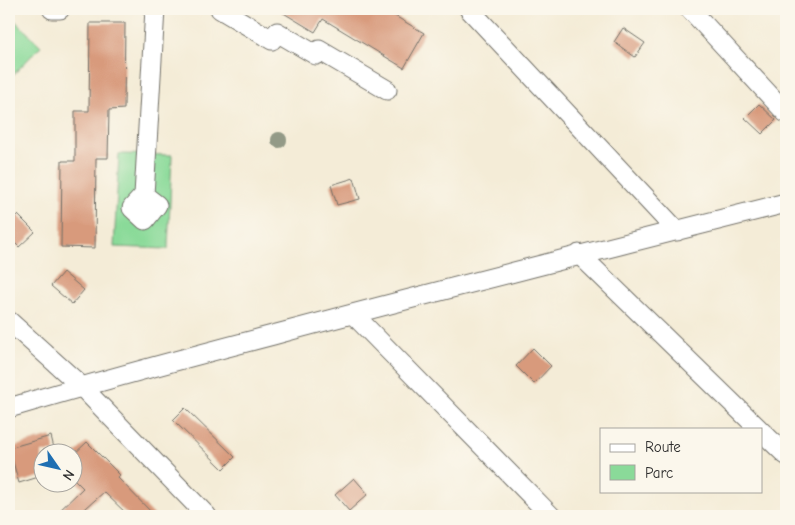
<svg xmlns="http://www.w3.org/2000/svg" width="795" height="525" viewBox="0 0 795 525" font-family="'Comic Neue',sans-serif">
<style>
.green{fill:#8ada99;stroke:#5a8262}
.building{fill:#d89a7b}
.lines{fill:none;stroke-linecap:round;stroke-linejoin:round}
.minor-casing{stroke:#716f67;stroke-width:21}
.minor{stroke:#fff;stroke-width:19}
.tree{fill:#939a87}
</style>
<rect width="100%" height="100%" fill="#fbf7ec"/>
<filter id="ink" filterUnits="userSpaceOnUse"><feTurbulence type="fractalNoise" baseFrequency=".02" numOctaves="2"/><feDisplacementMap in="SourceGraphic" scale="10" xChannelSelector="R" yChannelSelector="G"/><feConvolveMatrix kernelMatrix="1 2 1 2 8 2 1 2 1" color-interpolation-filters="sRGB"/></filter>
<filter id="wash" filterUnits="userSpaceOnUse"><feTurbulence type="fractalNoise" baseFrequency=".0096" numOctaves="4" result="noise"/><feDisplacementMap in="SourceGraphic" scale="20" xChannelSelector="R" yChannelSelector="G"/><feGaussianBlur stdDeviation="1.12" result="paint"/><feColorMatrix in="noise" values="0 0 0 0 0 0 0 0 0 0 0 0 0 0 0 0 0 1.4 0 .05"/><feComposite in="paint" operator="in"/></filter>
<g filter="url(#wash)">
<rect width="100%" height="100%" fill="#f4ecd7"/>
<!-- green -->
<path class="green" d="M9,15l32,31 -32,33z
M119,154l53,1 -4,94 -54,-2z"/>
<g id="blocks">
<!-- building -->
<path class="building" d="M277,9h106l41,24 -20,35 -81,-49 -8,13z
M90,23h35l-1,86 -15,1 -1,48h-12l-1,90 -34,-1 1,-86h13v-50h14z
M623,28l22,15 -10,14 -21,-15z
M759,104l17,16 -14,14 -17,-16z
M354,178l6,21 -23,6 -6,-20z
M18,215l17,17 -16,15 -10,-10v-13z
M63,272l21,18 -12,14 -21,-18z
M533,348l18,18 -17,18 -18,-18z
M185,408l50,49 -12,12 -50,-49z
M51,436l4,16h-13v24l-23,7 -10,-35z
M87,442l33,33 -2,3 37,38h-26l-25,-24 -27,24h-23l29,-28 -11,-11v-21z
M354,478l14,16 -19,17 -14,-16z"/>
</g>
</g>
<g filter="url(#ink)">
<use href="#blocks" fill-opacity="0" stroke="#716f67" stroke-width="1"/>
<g class="lines">
<!-- minor casing -->
<g class="minor-casing">
<path id="minor" d="M52,9h8
M220,9l52,31 5,-8 39,23 3,-5 68,40
M469,9l208,222
M690,9l96,104
M144,195l11,-186
M144,195l13,10 -12,15 -13,-12z
M579,254l180,175
M353,314l198,202
M9,321l72,65 126,130
M9,408c87,-26 176,-50 264,-73 171,-46 342,-89 513,-132
M761,431l25,24"/>
</g>
<!-- minor -->
<use href="#minor" class="minor"/>
</g>
<!-- trees -->
<circle class="tree" cx="279" cy="140" r="8"/>
</g>
<!-- margin -->
<rect width="795" height="525" fill="none" stroke="#fbf7ec" stroke-width="30"/>
<!-- legend -->
<rect x="600" y="428" width="162" height="65" fill="#fbf7ec" stroke="#a8a59f"/>
<rect x="610" y="444" width="25" height="8" fill="#ffffff" stroke="#a8a59f"/>
<text x="645" y="452" font-size="15" fill="#2b2b2b">Route</text>
<rect x="610" y="465" width="25" height="15" fill="#8ada99" stroke="#a8a59f"/>
<text x="645" y="478" font-size="15" fill="#2b2b2b">Parc</text>
<!-- north arrow -->
<g transform="translate(58 468) rotate(124)"><circle r="24" fill="#fbf7ec" stroke="#a8a59f"/>
<path d="M0-4L9 19L0 12L-9 19Z" fill="#1f6fb2"/>
<text y="-8" font-size="14" font-weight="bold" text-anchor="middle" fill="#2b2b2b">N</text>
</g>
</svg>
